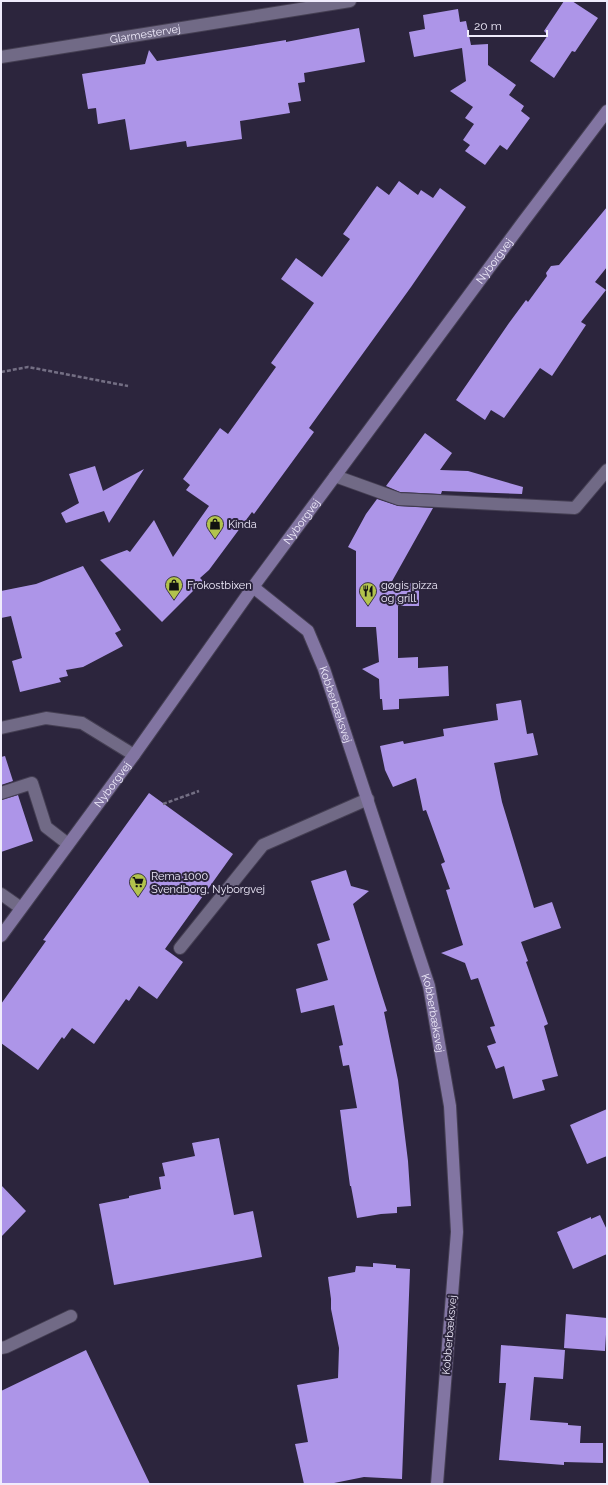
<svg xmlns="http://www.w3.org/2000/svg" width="608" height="1485" viewBox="0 0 608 1485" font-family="Raleway,sans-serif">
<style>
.building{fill:#ad95e8}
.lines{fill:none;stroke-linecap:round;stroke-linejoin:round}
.lane-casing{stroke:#453f53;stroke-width:14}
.street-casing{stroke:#453f53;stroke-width:14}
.secondary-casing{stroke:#453f53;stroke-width:14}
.path{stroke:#746f84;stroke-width:2.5;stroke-dasharray:4 2;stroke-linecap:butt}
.lane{stroke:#716a86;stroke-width:12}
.street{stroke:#716a86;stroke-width:12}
.secondary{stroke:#8275a2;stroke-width:12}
.labels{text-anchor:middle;stroke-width:4;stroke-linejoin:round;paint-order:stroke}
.street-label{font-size:11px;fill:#f0ecfc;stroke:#2c253d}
.poi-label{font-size:11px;fill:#f0ecfc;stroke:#2c253d;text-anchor:start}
</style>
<rect width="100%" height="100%" fill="#2c253d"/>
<!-- building -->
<path class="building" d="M564,1h8l26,17 -23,34 -3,-1 -18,27 -24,-17 18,-26 -4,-4z
M458,9l2,13 6,-1 5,24 17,-1v21l28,20 -7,10 15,11 -3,5 9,7 -23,32 -7,-5 -15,20 -20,-14 5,-6 -7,-5 11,-16 -9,-6 8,-11 -23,-16 16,-10 -4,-33 -48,9 -5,-25 16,-3 -2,-14z
M359,28l6,34 -61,11 1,9 -7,1 3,18 -13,2 2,10 -50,8 2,18 -55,8 -1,-6 -56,9 -5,-31 -27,5 -2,-16 -8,1 -6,-35 63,-10 4,-14 8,11 93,-15 36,-6v2z
M399,181l19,14 3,-5 12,8 7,-10 26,19 -55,80 -102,141 5,4 -60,82 -2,-2 -43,58 -9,8 3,3 -41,41 -62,-62 27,-10 3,2 24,-32 19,37 36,-51 -23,-16 4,-5 -7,-6 37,-51 8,6 48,-67 -5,-4 43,-60 -33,-24 15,-21 26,19 28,-38 -7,-5 34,-48 12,9z
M607,207v60l-12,15 11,8 -25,32 5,3 -34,51 -12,-8 -36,50 -13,-8 -6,10 -29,-20 53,-77 17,-23 2,2 19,-26 -1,-3 5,-7 8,-1z
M425,433l27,20 -12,17 28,1 55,16 -1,7 -80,-3 -1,3 -41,-2 -14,-6z
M95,466l8,25 41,-22 -35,54 -5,-12 -38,12 -5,-10 18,-10 -10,-29z
M377,499l21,7 35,2 -42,75h28v23h-21v52l20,-1v11l30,-2 1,30 -50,3v10l-16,1 -1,-11h-2l-1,-20 -17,-10 17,-7 -3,-35h-20v-76l-8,-4 18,-33z
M83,566l38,64 -6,3 8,13 -40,21 -17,3 2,6 -9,2 2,4 -41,10 -8,-31 10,-3 -11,-42 -10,2v-27l35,-7z
M521,700l6,34 6,-1 5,22 -44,8 8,39 32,106 18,-6 9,26 -40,14 7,19 -2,1 22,62 -4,2 14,50 -16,4 3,10 -32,9 -9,-33 -8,3 -9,-23 9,-3 -6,-16 5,-1 -17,-48 -7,2 -6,-17 -24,-10 22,-8 -17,-55 4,-1 -9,-25 4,-2 -19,-52 -3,1 -7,-33 -23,9 -8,-17 -5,-24 23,-5 1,3 40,-8 -1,-7 55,-9 -2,-16z
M5,756l8,25 -12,4v-28z
M149,793l84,61 -68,95 18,13 -26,37 -18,-13 -10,15 -3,-2 -32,45 -22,-16 -8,11 -2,-2 -24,33 -37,-27v-39l45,-63 -3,-1z
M18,795l15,46 -32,11v-52z
M346,870l5,16 18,5 -16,13 34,107 -3,1 14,68 10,81 3,45 -14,1v6l-16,1 -24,4 -6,-32h-1l-10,-76 17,-2 -8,-43 -6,1 -4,-20 4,-1 -9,-40 -33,8 -5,-24 32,-9 -11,-36 13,-4 -19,-59z
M607,1109v47l-20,8 -17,-39z
M219,1138l15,77 19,-4 9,46 -148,28 -15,-81 30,-6v-2l32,-7 -2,-12 6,-1 -3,-13 33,-7 -3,-13z
M1,1185l25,26 -25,26z
M600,1215l7,15v24l-34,15 -16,-37 34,-15v2z
M373,1263l23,2v3l14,1 -8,210 -38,-2 -35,7h-25l-9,-40 13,-2 -11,-57 41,-7 1,-30 -8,-39v-10l-3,-22 27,-5 1,-6 17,1z
M566,1314l41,4 -2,33 -41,-3z
M501,1345l64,5 -2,29 -29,-2 -4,43 38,3v2l13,1 -1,17h23v20l-39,-1v3l-65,-5 7,-77h-7z
M86,1350l64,134h-149v-93z"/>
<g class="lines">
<!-- lane casing -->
<g class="lane-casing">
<path id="lane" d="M335,476l64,23 176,9 32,-38
M1,793l31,-10 14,44 22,17
M1,894l20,14
M180,948l83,-103 105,-46
M1,1348l5,-1 65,-31"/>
</g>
<!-- street casing -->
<g class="street-casing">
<g id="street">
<path id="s1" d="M1,57l349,-56"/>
<path d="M1,728l45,-10 36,5 52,32"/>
</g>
</g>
<!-- secondary casing -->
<g class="secondary-casing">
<g id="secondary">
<path id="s2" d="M253,587l55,44 16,38 105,317 21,120 7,126 -20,252"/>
<path id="s3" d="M1,936l133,-181 119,-168 270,-365 84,-111"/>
</g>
</g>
<!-- path -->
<path class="path" d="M1,372l27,-5 100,19
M163,804l36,-13"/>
<!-- lane -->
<use href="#lane" class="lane"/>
<!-- street -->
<use href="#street" class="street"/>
<!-- secondary -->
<use href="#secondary" class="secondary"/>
</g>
<!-- icons -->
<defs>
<g id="shop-pin" transform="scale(0.9)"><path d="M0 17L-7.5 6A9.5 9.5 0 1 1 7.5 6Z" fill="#b2c34c" stroke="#2c253d"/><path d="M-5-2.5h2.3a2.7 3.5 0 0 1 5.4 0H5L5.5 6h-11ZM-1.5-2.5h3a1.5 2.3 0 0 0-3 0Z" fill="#111"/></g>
<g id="restaurant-pin" transform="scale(0.9)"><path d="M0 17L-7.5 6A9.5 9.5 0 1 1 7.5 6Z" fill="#b2c34c" stroke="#2c253d"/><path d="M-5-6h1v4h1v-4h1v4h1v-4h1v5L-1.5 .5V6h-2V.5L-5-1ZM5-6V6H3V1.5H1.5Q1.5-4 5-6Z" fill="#111"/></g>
<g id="supermarket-pin" transform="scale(0.9)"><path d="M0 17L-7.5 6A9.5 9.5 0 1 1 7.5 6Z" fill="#b2c34c" stroke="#2c253d"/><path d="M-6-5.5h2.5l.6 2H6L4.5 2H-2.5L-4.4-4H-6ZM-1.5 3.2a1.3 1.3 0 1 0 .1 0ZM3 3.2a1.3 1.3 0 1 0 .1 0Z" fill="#111"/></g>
</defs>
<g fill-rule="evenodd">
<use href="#shop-pin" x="215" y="524"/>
<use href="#shop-pin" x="174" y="585"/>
<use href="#restaurant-pin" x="368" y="591"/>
<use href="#supermarket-pin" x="138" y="882"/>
</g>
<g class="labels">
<!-- street labels -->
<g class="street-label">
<text dy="4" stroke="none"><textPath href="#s1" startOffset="146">Glarmestervej</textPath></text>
<text dy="4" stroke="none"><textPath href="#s3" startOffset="836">Nyborgvej</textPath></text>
<text dy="4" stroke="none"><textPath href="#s3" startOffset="512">Nyborgvej</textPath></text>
<text dy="4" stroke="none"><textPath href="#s2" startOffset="149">Kobberbæksvej</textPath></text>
<text dy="4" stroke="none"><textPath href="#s3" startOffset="188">Nyborgvej</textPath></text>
<text dy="4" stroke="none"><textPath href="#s2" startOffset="473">Kobberbæksvej</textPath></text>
<text transform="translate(449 1335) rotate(-85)" y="4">Kobberbæksvej</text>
</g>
<!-- poi labels -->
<g class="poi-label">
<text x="228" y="528">Kinda</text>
<text x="187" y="589">Frokostbixen</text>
<text x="381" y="589">gøgis pizza<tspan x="381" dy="13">og grill</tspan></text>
<text x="151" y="880">Rema 1000<tspan x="151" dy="13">Svendborg, Nyborgvej</tspan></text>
</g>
</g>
<!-- border -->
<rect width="608" height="1485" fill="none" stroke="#f0ecfc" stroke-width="4"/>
<!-- scale -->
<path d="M468 30v6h79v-6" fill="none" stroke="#f0ecfc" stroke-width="2"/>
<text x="474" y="30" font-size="12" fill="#f0ecfc" stroke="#2c253d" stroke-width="3" paint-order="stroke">20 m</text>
</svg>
